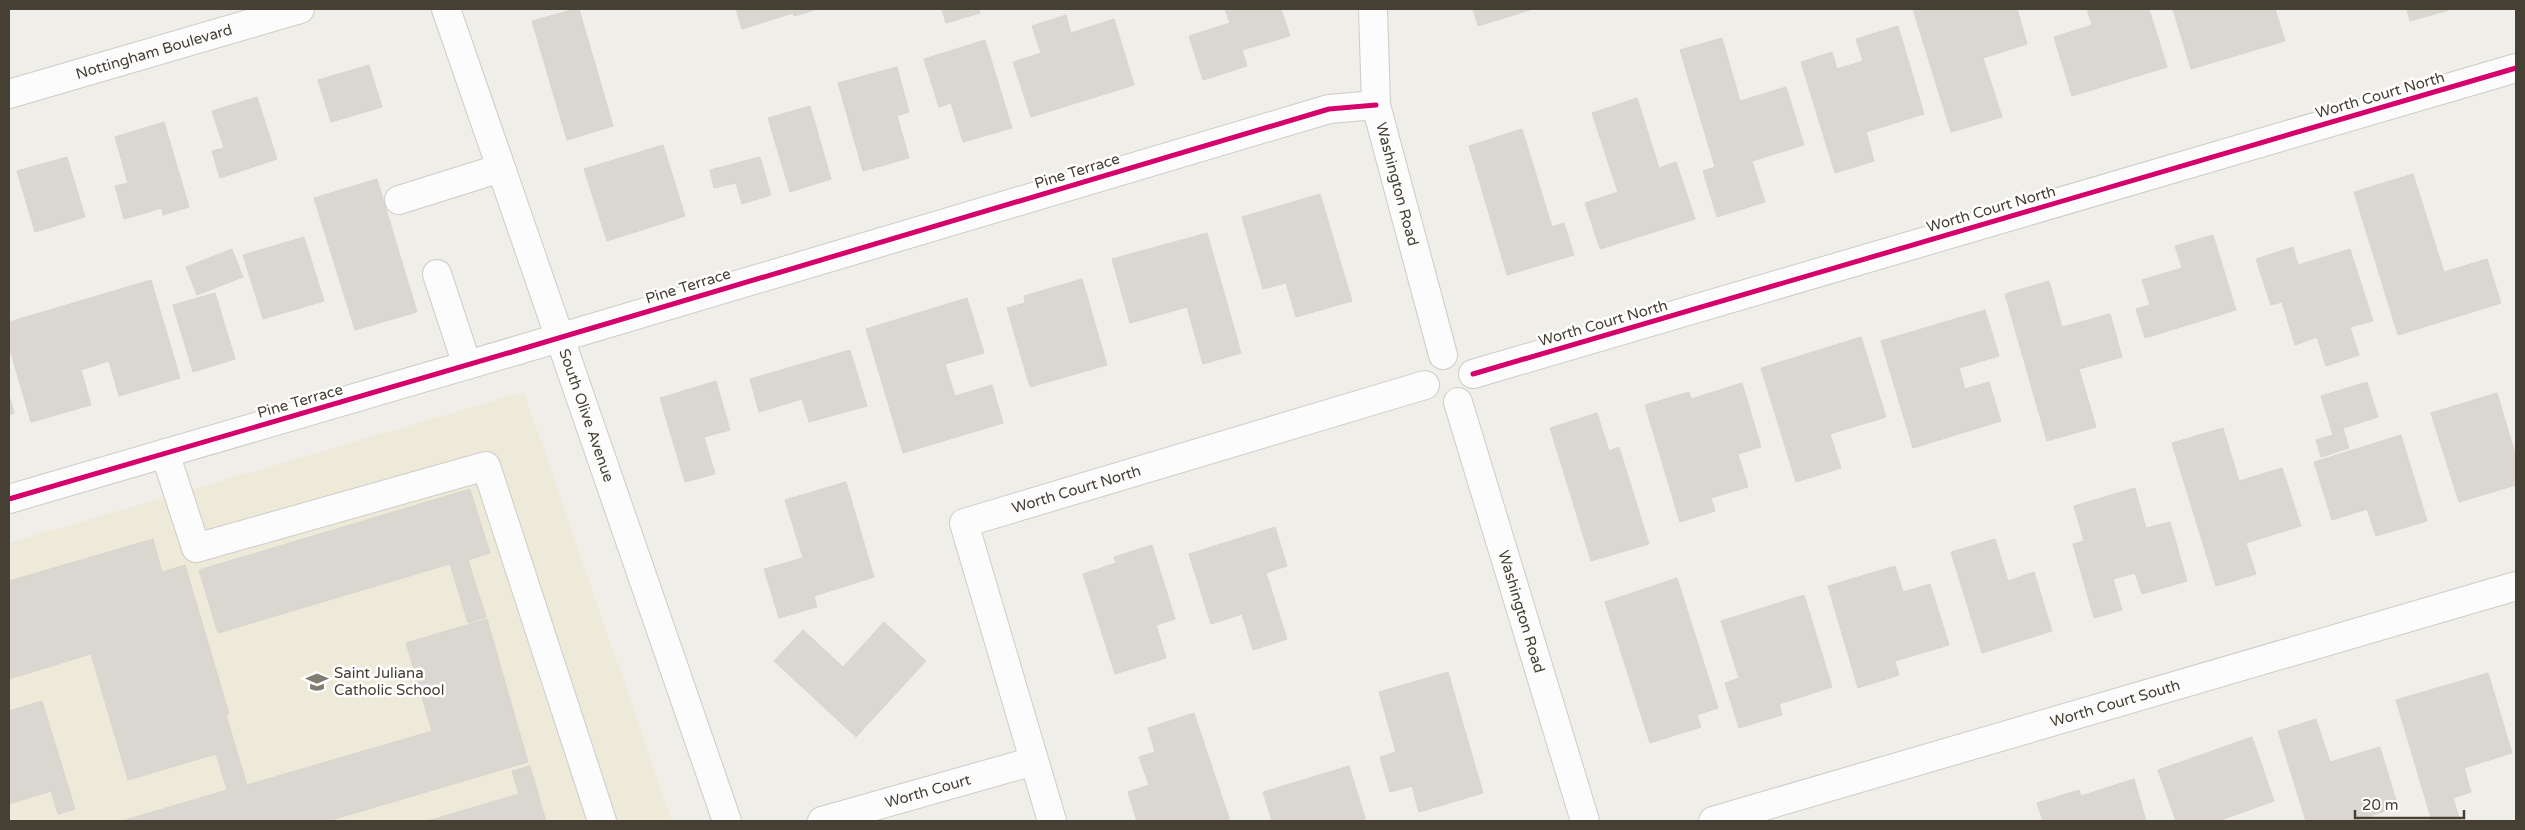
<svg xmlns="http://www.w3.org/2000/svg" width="2525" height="830" viewBox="0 0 2525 830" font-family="'Varela Round',sans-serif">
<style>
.education{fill:#eeead9}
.building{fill:#d9d7d0;stroke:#d8d5ce}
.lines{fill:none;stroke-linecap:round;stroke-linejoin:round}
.minor-casing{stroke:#ceccc6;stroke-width:30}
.minor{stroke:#fdfcfc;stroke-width:28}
.cycleway-casing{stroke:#fff;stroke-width:8}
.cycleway{stroke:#d6006c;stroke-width:5}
.labels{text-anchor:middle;stroke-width:5;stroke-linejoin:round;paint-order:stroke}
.street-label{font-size:15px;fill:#464034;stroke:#fff}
.poi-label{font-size:15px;fill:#464034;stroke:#fff;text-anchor:start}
</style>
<rect width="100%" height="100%" fill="#f0eee8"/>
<!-- education -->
<path class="education" d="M524,392l148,429h-663v-278z"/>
<!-- building -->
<path class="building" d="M575,9h4l34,117 -46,14 -35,-119z
M736,9h82l-24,7 -1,-3 -51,16z
M942,9h37l1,4 -34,10z
M1225,9h56l9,27 -48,14 5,16 -44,14 -14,-44 41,-13z
M1473,9h60l-55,17z
M1913,9h104l10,35 -44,14 19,59 -51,15z
M2087,9h62l18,58 -95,29 -18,-59 38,-12z
M2173,9h102l10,32 -94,28z
M2407,9h41l1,1 -39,11z
M1066,15l5,18 43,-14 20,66 -103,32 -18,-55 28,-9 -9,-27z
M1898,26l26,88 -58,18 8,29 -39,12 -34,-111 31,-10 5,17 26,-8 -7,-22z
M1722,38l18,63 46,-14 18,58 -52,16 13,41 -48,15 -14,-46 12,-4 -35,-117z
M985,40l27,88 -49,14 -12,-39 -12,4 -15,-48z
M369,65l13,42 -51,15 -13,-42z
M897,67l12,45 -12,4 12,42 -46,13 -25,-88z
M257,97l20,62 -57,19 -8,-27 12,-3 -12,-37z
M1637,98l22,70 17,-6 19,57 -95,30 -15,-46 33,-11 -26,-79z
M810,106l21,73 -41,13 -22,-74z
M164,122l25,85 -26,8 -1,-7 -38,11 -9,-33 13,-3 -13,-46z
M1522,129l30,98 12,-4 10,32 -67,20 -38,-129z
M663,145l22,71 -78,25 -23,-72z
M67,157l18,60 -50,15 -18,-61z
M760,157l11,38 -29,9 -6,-21 -22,5 -4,-18z
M2413,174l31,98 43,-13 14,44 -103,32 -44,-143z
M377,179l40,133 -62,18 -41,-132z
M1320,194l32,107 -56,16 -10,-34 -23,6 -21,-72z
M1207,233l34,120 -38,11 -16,-57 -57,16 -18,-64z
M2213,235l23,75 -91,28 -9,-29 14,-4 -8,-25 40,-12 -7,-22z
M304,237l20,64 -61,18 -20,-64z
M2293,247l5,18 52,-16 23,72 -23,6 9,28 -33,11 -9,-29 -22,8 -13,-43 -11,3 -15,-46z
M232,249l11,28 -46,18 -11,-28z
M1082,279l25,86 -77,22 -23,-79 18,-5 -1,-7z
M151,280l29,98 -61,18 -10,-35 -28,9 10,35 -60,17 -22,-76v-24z
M2049,281l13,46 48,-13 12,43 -43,12 17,58 -49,14 -42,-147z
M215,293l20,66 -42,13 -20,-67z
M967,298l17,55 -39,11 10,32 37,-11 11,38 -100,30 -37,-124z
M1985,310l14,46 -40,12 6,21 24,-7 12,39 -88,27 -32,-107z
M1861,337l25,80 -56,17 11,34 -45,14 -35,-114z
M850,350l17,56 -58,16 -7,-23 -43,13 -9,-33z
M716,381l14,49 -26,7 11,37 -30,8 -25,-84z
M2367,382l11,35 -35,11 6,20 -28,9 -5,-17 17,-5 -12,-39z
M1742,383l19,64 -23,7 10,33 -37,11 4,13 -35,11 -35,-117 44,-13 2,7z
M2497,393l19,64v28l-57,17 -28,-89z
M9,395l5,18 -5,2z
M1597,413l12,38 10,-4 30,97 -58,17 -41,-133z
M2223,428l16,53 43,-13 19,58 -55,17 10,31 -40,12 -44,-143z
M2401,435l26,86 -51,15 -9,-27 -35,11 -18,-58z
M846,482l28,95 -60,19 3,11 -38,11 -15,-49 39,-11 -18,-58z
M2135,488l11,40 24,-6 17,59 -45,13 -7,-21 -22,6 9,31 -28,8 -21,-74 11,-3 -10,-35z
M470,489l20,64 -22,7 18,57 -18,6 -18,-59 -232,69 -19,-63z
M1275,527l12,39 -21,7 21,66 -34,11 -11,-36 -31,10 -22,-70z
M153,539l9,33 23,-7 44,149 -3,1 21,70 185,-54 -26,-88 81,-24 41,143 -200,59h-206l105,-31 -11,-36 -88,26 -37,-126 -82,25v-83h2l-2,-15z
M1995,539l13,42 26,-9 18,59 -70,22 -31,-101z
M1152,545l23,74 -19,6 10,33 -51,16 -32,-100 33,-11 -2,-6z
M1895,566l8,26 27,-8 19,61 -54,16 4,14 -41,13 -30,-102z
M1677,578l41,130 -21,7 4,12 -51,16 -45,-141z
M1804,595l28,92 -53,17 3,11 -43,13 -14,-45 14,-5 -18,-57z
M884,622l42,39 -70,76 -82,-76 29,-31 40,37z
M1448,672l35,121 -64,19 -7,-26 -22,6 -10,-35 16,-5 -17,-60z
M2488,673l24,80 -48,15 7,24 -18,6 7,23h-28l-36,-121z
M42,701l33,108 -17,5 -7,-23 -42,13v-93z
M1194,713l36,108h-93l-9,-29 21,-7 -10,-28 16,-5 -7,-24z
M2316,719l14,43 50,-15 18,60 -44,14h-48l-28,-90z
M2252,737l22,64 -56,20h-42l-18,-51z
M530,766l16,55h-119l92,-27 -7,-23z
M1349,766l17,55h-94l-9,-29z
M2134,779l12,42h-103l-6,-18 42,-13 2,6z"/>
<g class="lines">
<!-- minor casing -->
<g class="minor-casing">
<g id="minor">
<path id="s1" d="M446,9l281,812"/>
<path id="s2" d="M1373,9l3,96 67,250"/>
<path id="s3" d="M9,94l291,-85"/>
<path d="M399,200l102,-32"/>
<path d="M437,274l30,91"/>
<path d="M1473,374l1043,-306"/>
<path id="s4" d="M1458,402l127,419"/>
<path d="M165,453l31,95 290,-82 116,355"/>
<path d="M9,499l506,-148 814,-242 47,-4"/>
<path id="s5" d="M822,821l212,-60"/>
<path id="s6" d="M1052,821l-88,-298 461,-138"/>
<path id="s7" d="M1713,821l803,-235"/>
</g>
</g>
<!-- minor -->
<use href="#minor" class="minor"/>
<!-- cycleway casing -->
<g class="cycleway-casing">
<path id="cycleway" d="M1473,374l1043,-306
M9,499l506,-148 814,-242 47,-4"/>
</g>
<!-- cycleway -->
<use href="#cycleway" class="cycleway"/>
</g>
<!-- icons -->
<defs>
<g id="school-bare" transform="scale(1.725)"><path d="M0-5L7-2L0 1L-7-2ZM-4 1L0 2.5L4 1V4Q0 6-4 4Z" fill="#827d73" stroke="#fff" stroke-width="2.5" paint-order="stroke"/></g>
</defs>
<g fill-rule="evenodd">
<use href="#school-bare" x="317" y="682"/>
</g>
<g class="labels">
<!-- street labels -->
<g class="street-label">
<text dy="5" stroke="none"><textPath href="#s3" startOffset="151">Nottingham Boulevard</textPath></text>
<text transform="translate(2380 95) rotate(-16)" y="5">Worth Court North</text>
<text transform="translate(1077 171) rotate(-17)" y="5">Pine Terrace</text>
<text dy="5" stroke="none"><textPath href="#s2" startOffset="178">Washington Road</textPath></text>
<text transform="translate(1991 209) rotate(-16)" y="5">Worth Court North</text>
<text transform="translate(688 286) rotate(-17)" y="5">Pine Terrace</text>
<text transform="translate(1603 323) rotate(-16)" y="5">Worth Court North</text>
<text transform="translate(300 401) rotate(-16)" y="5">Pine Terrace</text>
<text dy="5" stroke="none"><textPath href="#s1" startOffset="430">South Olive Avenue</textPath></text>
<text dy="5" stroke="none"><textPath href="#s6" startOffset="428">Worth Court North</textPath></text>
<text dy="5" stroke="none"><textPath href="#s4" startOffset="219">Washington Road</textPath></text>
<text dy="5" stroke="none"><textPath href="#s7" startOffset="419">Worth Court South</textPath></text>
<text dy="5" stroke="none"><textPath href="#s5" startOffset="110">Worth Court</textPath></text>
</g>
<!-- poi labels -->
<g class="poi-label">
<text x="334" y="678">Saint Juliana<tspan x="334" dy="17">Catholic School</tspan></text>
</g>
</g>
<!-- border -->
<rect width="2525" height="830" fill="none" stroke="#464034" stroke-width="20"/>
<!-- scale -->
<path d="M2355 810v8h109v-8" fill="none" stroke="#464034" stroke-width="2.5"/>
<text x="2362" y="810" font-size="15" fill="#464034" stroke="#ffffff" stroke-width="4" paint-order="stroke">20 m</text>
</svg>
